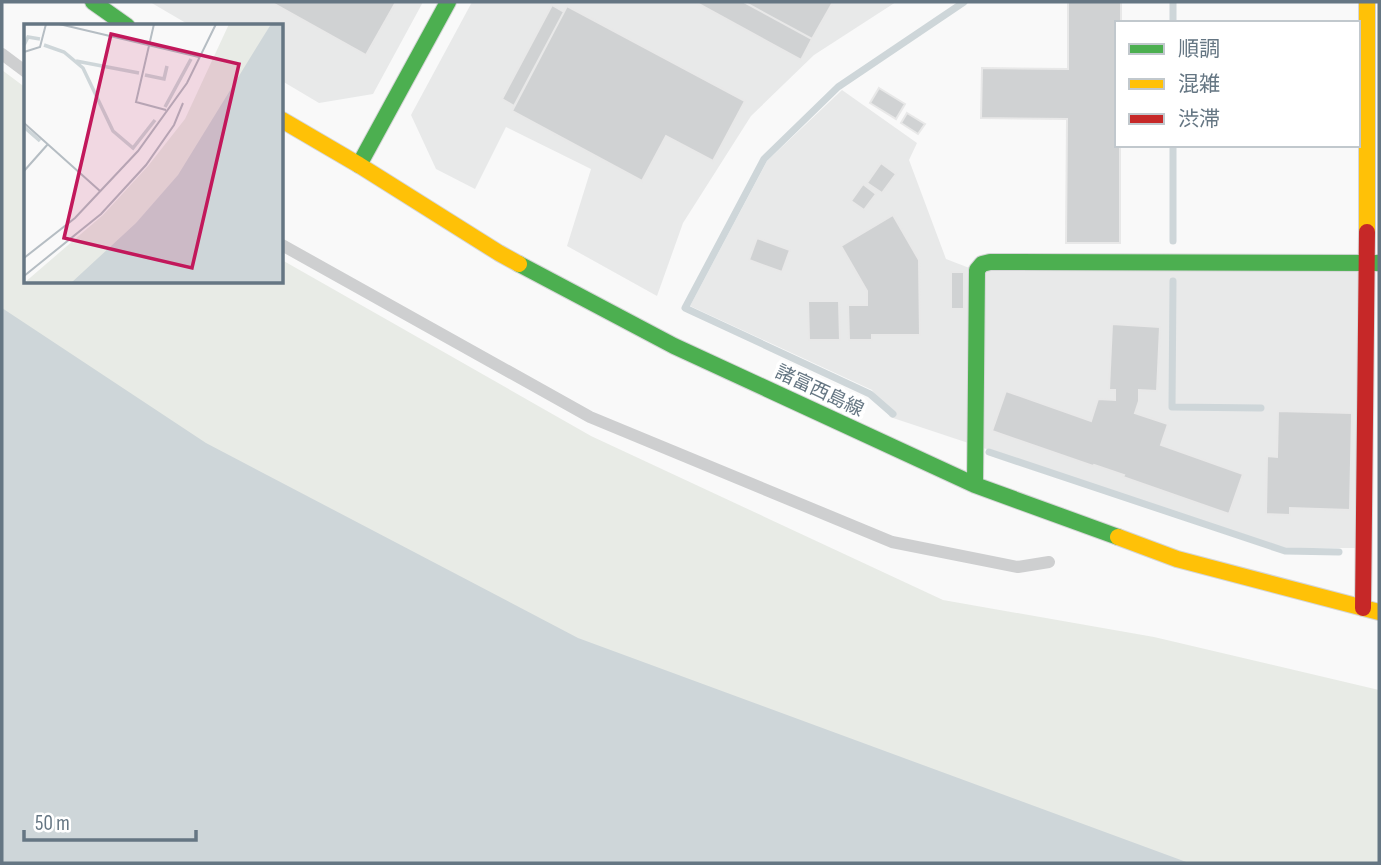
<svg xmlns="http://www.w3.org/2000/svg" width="1381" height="865" viewBox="0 0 1381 865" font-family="'Sofia Sans Condensed','Noto Sans JP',sans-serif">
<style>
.built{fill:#e8e9e9}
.green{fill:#e8ebe6}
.water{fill:#ced6d9}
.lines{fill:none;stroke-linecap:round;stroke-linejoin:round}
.stream{stroke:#ced6d9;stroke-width:7}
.building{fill:#d0d2d3;stroke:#e8e8e8;stroke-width:2}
.fast-casing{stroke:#d5d6d7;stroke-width:18}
.slow-casing{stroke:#d5d6d7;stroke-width:18}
.jam-casing{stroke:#d5d6d7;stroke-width:18}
.lane{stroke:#cecfd0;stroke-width:12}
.fast{stroke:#4caf50;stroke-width:16}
.slow{stroke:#ffc107;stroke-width:16}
.jam{stroke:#c62828;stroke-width:16}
.labels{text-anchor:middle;stroke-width:7;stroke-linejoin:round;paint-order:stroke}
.street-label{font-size:19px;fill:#657683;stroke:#fff}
.inset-river{fill:none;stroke:#ced6d9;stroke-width:3.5}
.inset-road{fill:none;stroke:#b5bdc3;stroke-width:2}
.view{fill:#c2185b;fill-opacity:0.15;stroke:#c2185b;stroke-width:3.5}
.inset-edge{fill:none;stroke:#657683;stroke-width:3.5}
</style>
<rect width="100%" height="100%" fill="#f9f9f9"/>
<!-- built -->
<path class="built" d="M150,2h273l-50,92 -54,9 -37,-22v-55h-91z
M472,2h424l-82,53 -63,61 -68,107 -26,73 -90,-50 24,-77 -85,-42 -31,62 -39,-20 -25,-54z
M842,90l75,53 -8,17 37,99 26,10 388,2 -5,277h-70l-395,-131 -18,-27 -182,-84 77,-145z"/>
<!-- green -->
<path class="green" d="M2,70l24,18v194h256v-22l309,176 352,164 211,37 225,53v173h-359l-591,-232 -427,-307z"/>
<!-- water -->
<path class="water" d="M2,308l204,135 372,195 611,225h-1187z"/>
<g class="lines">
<!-- stream -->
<path class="stream" d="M1173,2v21
M1173,241v-96
M1173,281l-1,126 89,1
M893,414l-23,-20 -185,-86 79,-149 74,-72 126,-85
M989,452l296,99 54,1"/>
</g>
<!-- building -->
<path class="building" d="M271,2h125l-30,53z
M695,2h49l68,37 -11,21z
M744,2h89l-21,37z
M1068,2h53v21h-4v122h3v98h-54l1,-124 -86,-1 1,-50 86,1z
M552,5l12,7 -50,94 -12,-7z
M567,6l178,95 -32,60 -47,-25 -24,45 -130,-70z
M879,88l26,16 -9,15 -26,-16z
M907,113l18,11 -7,10 -17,-11z
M881,163l15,11 -14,19 -15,-10z
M863,184l13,10 -12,16 -13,-9z
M893,215l26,45 1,75h-48v5h-23l-1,-35h19v-14l-26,-45z
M757,238l33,12 -8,22 -33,-12z
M951,272h13v37h-13z
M808,301h31l1,39h-31z
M1112,324l48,3 -3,64 -18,-1v11l-4,12 33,11 -7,21 82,29 -14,40 -106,-37 1,-2 -30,-10 -1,1 -101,-35 14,-40 85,30 7,-22 17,1v-10h-6z
M1278,411l74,2 -2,97 -60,-2v7l-24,-1 1,-58 10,1z"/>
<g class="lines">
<!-- fast casing -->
<g class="fast-casing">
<path id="fast" d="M93,2l34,24
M359,165l89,-163
M519,264l155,82 301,139 143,52
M975,485l2,-215 5,-6 8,-2 389,1"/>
</g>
<!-- slow casing -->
<g class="slow-casing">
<path id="slow" d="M1367,2v230
M282,120l77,45 140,88 20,11
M1118,537l59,22 202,53"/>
</g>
<!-- jam casing -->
<g class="jam-casing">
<path id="jam" d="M1363,608l4,-376"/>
</g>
<!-- lane -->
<path class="lane" d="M2,54l24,18
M282,245l308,172 302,125 126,25 31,-5"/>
<!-- fast -->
<use href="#fast" class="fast"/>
<!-- slow -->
<use href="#slow" class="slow"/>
<!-- jam -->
<use href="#jam" class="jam"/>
</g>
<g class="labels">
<!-- street labels -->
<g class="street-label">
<text transform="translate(820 390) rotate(25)" y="7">諸富西島線</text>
</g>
</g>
<!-- overview -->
<g transform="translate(24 24)">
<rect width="259" height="259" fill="#f9f9f9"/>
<path d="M205,0h42l-99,172 -96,87h-52l79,-68 45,-49 37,-47z" fill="#e8ebe6"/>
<path d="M247,0h12v259h-212l65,-60 42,-48z" fill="#ced6d9"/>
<path class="inset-river" d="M0,21l4,-8 12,2M20,21l20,7 19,16 30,63 20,17 22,-28M52,37l63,12M121,51l19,4 3,-13M141,83l26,-48M0,103l16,14"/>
<path class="inset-road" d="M35,0l140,33M130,0l-18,78 30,8M0,28l16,-5 6,-23M0,99l76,68M0,147l24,-27M0,234l51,-40 63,-67 49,-68 29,-59M0,252l77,-62 45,-49 28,-40 9,-22"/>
<path class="view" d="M87,10l128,30 -47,204 -128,-30z"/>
<rect width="259" height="259" class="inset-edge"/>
</g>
<!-- border -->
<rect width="1381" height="865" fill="none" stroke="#657683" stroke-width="7"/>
<!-- legend -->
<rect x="1115" y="21" width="245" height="126" fill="#ffffff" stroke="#c1c8cd" stroke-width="2"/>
<rect x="1129" y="44" width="35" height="10" fill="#4caf50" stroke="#c1c8cd" stroke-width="2"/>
<text x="1178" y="56" font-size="21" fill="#657683">順調</text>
<rect x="1129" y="79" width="35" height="10" fill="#ffc107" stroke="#c1c8cd" stroke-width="2"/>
<text x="1178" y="91" font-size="21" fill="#657683">混雑</text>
<rect x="1129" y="114" width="35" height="10" fill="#c62828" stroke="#c1c8cd" stroke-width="2"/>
<text x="1178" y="126" font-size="21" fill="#657683">渋滞</text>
<!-- scale -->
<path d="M24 830v10h172v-10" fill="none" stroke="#657683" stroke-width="3.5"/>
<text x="35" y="830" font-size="21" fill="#657683" stroke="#ffffff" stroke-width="5" paint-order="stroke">50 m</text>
</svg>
